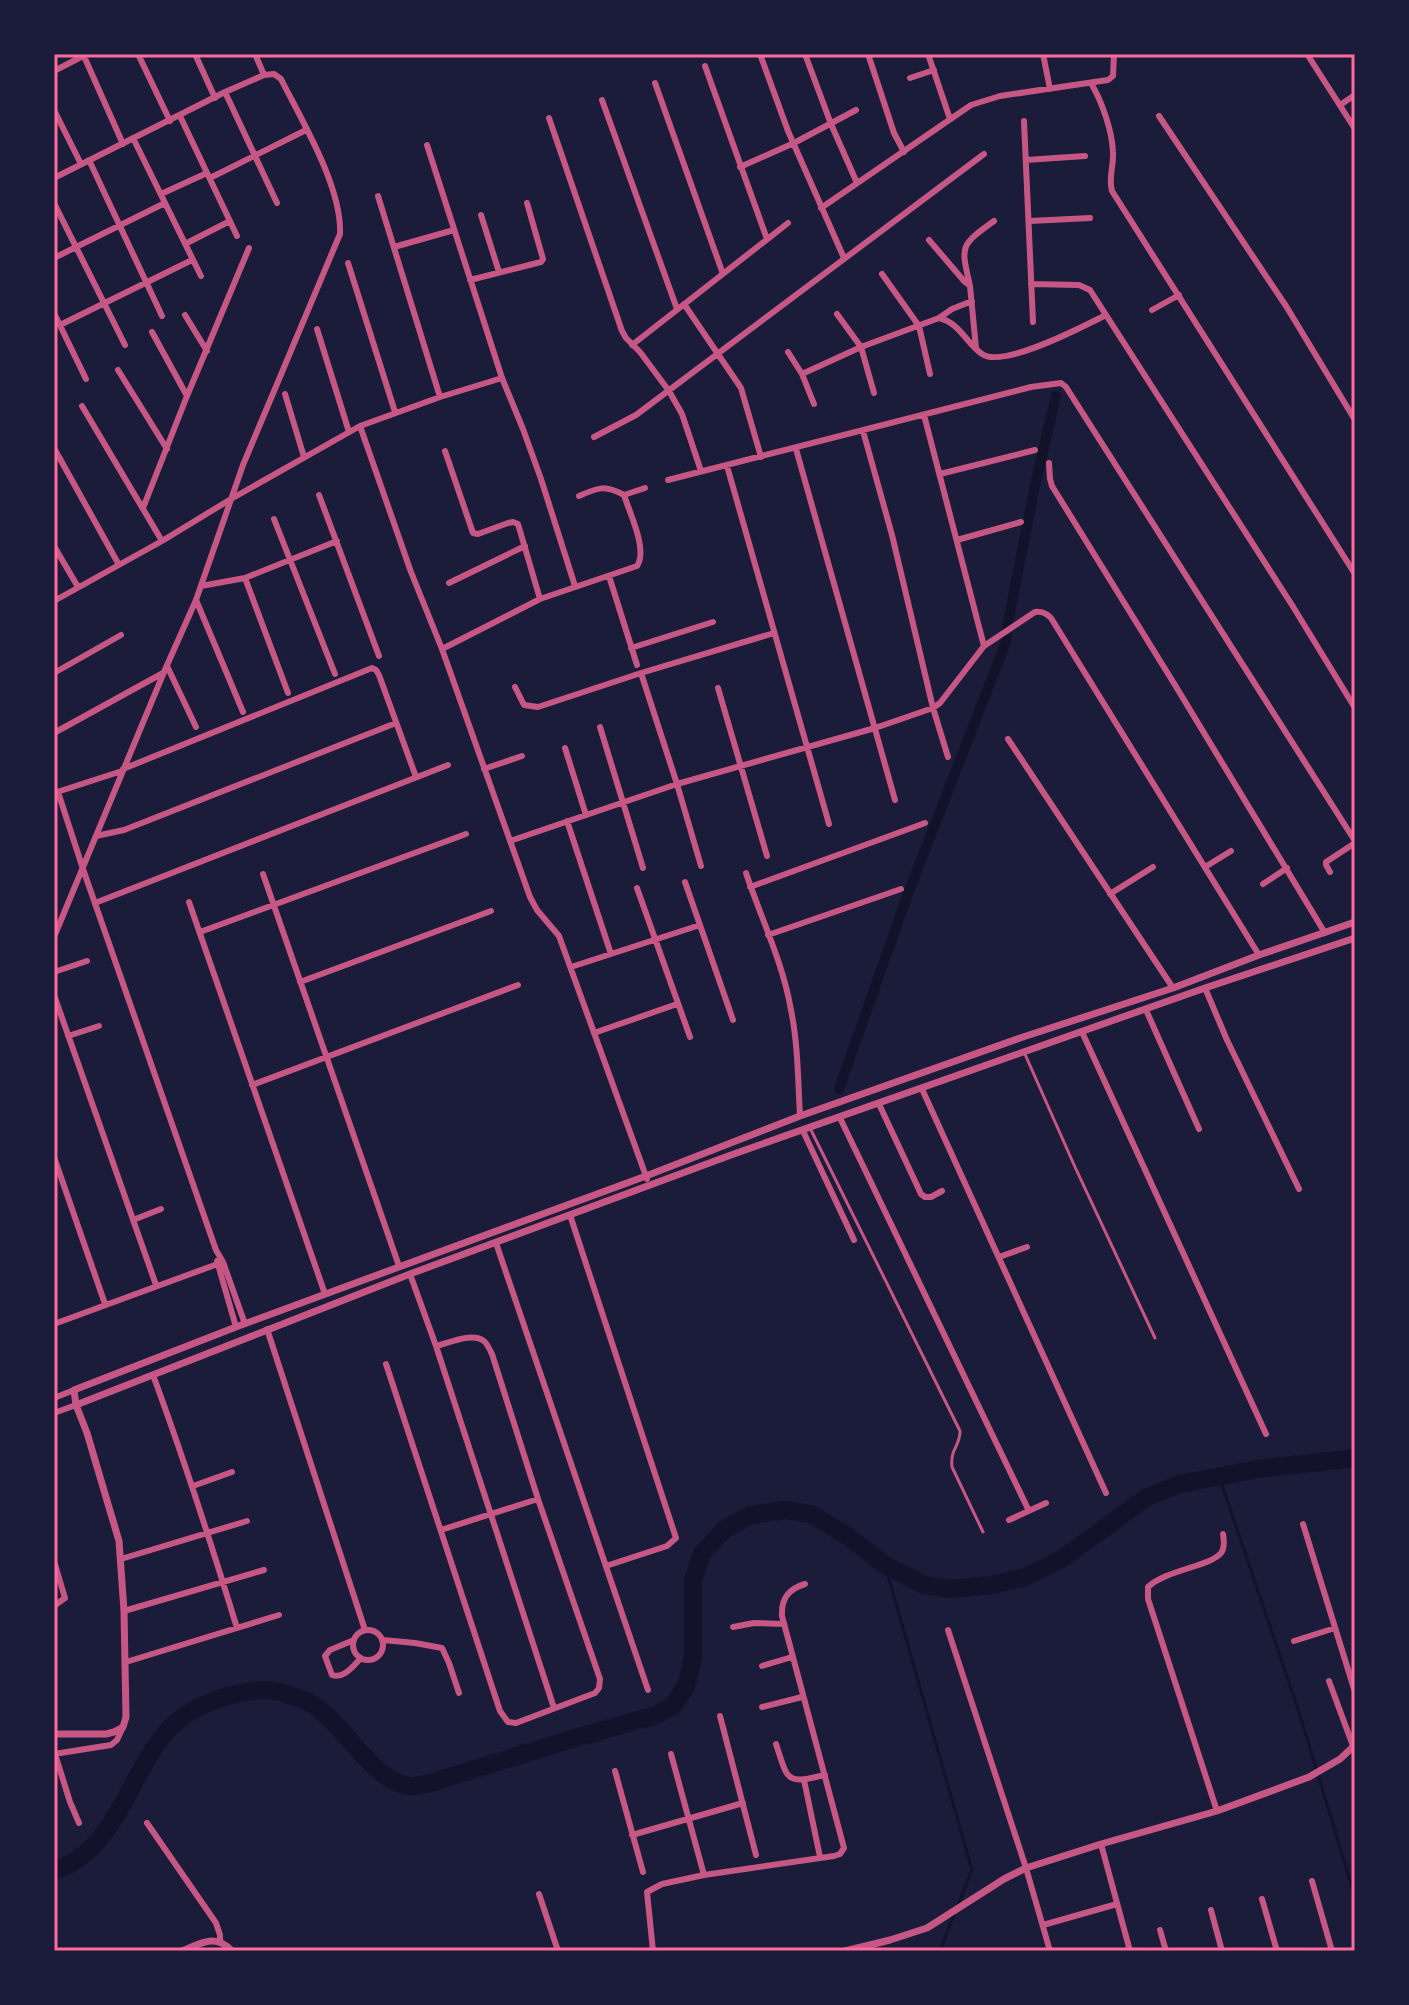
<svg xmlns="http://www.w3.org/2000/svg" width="1409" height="2005" viewBox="0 0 1409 2005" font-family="Ubuntu,sans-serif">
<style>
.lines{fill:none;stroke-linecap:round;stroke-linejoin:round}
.stream{stroke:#12122b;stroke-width:3}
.canal{stroke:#12122b;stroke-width:10}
.river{stroke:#12122b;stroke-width:18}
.service{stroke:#c65784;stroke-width:3}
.minor{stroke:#c65784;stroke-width:6}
.tertiary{stroke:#c65784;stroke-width:7}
.neatline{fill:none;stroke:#ff6b9d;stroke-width:3}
</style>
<rect width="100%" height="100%" fill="#1b1b3a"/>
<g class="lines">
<!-- stream -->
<path class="stream" d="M1219,1476l80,236 56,185
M885,1565l87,305 -15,37
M940,1951l14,-37"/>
<!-- canal -->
<path class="canal" d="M839,1089l70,-198 97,-249 2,-19 27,-138 21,-89"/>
<!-- river -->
<path class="river" d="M54,1871c58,-19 72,-85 105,-130 24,-33 66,-49 106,-51 9,0 16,2 24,5 6,2 12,3 17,6 37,17 62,78 103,85 5,1 12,-2 18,-2l138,-43 91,-26 17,-9 13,-20 7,-28v-77l9,-28 23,-24 26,-14 34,-5 26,4 35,21 39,30 39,20 26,4 42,-4 33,-8 37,-18 85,-62 33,-13 78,-15 97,-11"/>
<!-- service -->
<path class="service" d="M1024,1052l51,115 80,171
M810,1128l150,303c0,16 -10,17 -8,36l31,65"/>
<!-- minor -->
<path class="minor" d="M83,54l40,90
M138,54l32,67
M195,54l20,44
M255,54l9,21
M760,54l28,77 56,127
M805,54l26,70 26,59
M868,54l26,79 10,19
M928,54l22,65
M1043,54l7,35
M1307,54l48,75
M705,66l62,173
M54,71l33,-17
M910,78l24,-8
M655,83l68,191
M1091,83c11,19 21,47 22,69 1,13 -5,26 -1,39l243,383
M225,92l52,111
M602,100l75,209
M1340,105l15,-10
M54,110l27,54
M180,116l57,120
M1159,116l127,190 69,114
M549,118l73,213 4,7 14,14 29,39 13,23 19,57
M1024,121l9,201
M133,138l68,138
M427,145l75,233 21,51 18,50 34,107
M89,160l73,156
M1026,160l59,-4
M740,167l54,-24 62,-33
M54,178l171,-86 39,-17 10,-1 7,5c21,42 61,108 59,155l-97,231 -47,135 -32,72 -110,265
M210,178l96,-48
M161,194l46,-21
M378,196l62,201
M54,203l71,142
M821,208l150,-103 29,-9 108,-16 5,-4 1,-22
M481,215l18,57
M1030,221l60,-3
M929,240l35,41 6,5 6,62
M185,244l45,-23
M394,247l60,-17
M54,258l111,-55
M348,263l47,149
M882,274l37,52 11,48
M470,280l71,-18 2,-3 -16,-56
M1031,284l48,1 11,5 202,315 63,103
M970,286c-9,-40 -11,-40 24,-65
M684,304l57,84 20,69
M1152,310l27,-15
M54,313l32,66
M837,314l24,33 13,46
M185,315l22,36
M939,318c21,5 27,25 43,36 21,15 102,-28 124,-39
M60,325l132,-65
M317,329l32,103
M152,332l35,64
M632,345l156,-122
M788,352l14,22 12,30
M118,370l49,79
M802,374l59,-27 78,-29 13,-9 20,-8
M285,394l19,63
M82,406l80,135
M924,415l60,231
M360,426l51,146 31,77 88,248 7,13 22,26 88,243
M863,431l29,104 41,173 15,49
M594,437l42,-22 348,-261
M54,448l65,117
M796,449l99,351
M445,451l28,82 5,1 30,-11 5,-1 5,2 22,75
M1049,463l1,16 2,7 123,199 150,248
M727,466l102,358
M940,474l95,-24
M668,480l363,-93 30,-4 5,4 289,454
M319,495l60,161
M579,496c20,-9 26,-11 45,-1l21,-7
M143,508l44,-112 62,-148
M274,519l61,155
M957,540l64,-18
M54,546l24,41
M609,576l28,89
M245,578l43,115
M449,583l76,-37
M201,586l44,-8 92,-37
M196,600l47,112
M54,601l108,-60 69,-42 129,-73 80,-29 62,-19
M631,648l82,-26
M442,649l98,-50 97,-33c11,-16 -7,-52 -13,-71
M167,666l29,61
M54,673l67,-38
M641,673l36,111 24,82
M515,687l9,18 14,2 103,-34 133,-40
M718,688l49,168
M600,727l43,141
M54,733l109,-60
M1008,739l165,249
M565,748l21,67
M54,762v6
M123,769l249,-101 4,2 3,5 37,102
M484,769l38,-13
M58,792l25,77 133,381 7,12 22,62
M54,793l68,-22
M567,821l44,133
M96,836l28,-6 272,-107
M510,841l167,-57 198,-56 58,-20 7,-5 44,-57 51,-34c7,-1 11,1 16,6l208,337
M1205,867l26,-16
M1330,872l-4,-7v-3l29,-19
M746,873c15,45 37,90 45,137 7,34 7,71 9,106
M263,874l136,392
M685,882l48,138
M1263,884l24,-16
M750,887l175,-64
M637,888l53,149
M1110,894l43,-27
M189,902l136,392
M95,903l353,-138
M200,932l266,-98
M768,935l133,-46
M571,967l129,-42
M54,972l33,-11
M300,982l191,-71
M1205,988l22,52 72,149
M54,995l102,290
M1146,1010l53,119
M1082,1032l184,402
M594,1033l83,-29
M68,1036l31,-10
M252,1085l266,-100
M922,1089l184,404
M879,1104l42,90 4,3h6l11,-6
M840,1118l189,393
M803,1131l51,109
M54,1157l51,147
M570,1215l106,323 -9,8 -61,20
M133,1220l28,-11
M496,1243l152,447
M999,1257l28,-10
M217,1261l19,66
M410,1274l26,72 118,362
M54,1324l169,-62
M267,1329l98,301
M386,1364l114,347 8,11 8,1 79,-30 4,-5 1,-9 -62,-180 -46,-145c-1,-2 -6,-11 -7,-12 -11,-11 -36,1 -49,4
M153,1375c31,84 58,168 84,253
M54,1398l20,-8
M54,1413l22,-8
M193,1486l39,-14
M1009,1520l37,-17
M1303,1524l52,168
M441,1530l97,-31
M121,1559l126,-38
M54,1561l11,37 -11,8
M124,1611l140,-41
M733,1627l21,-4 30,1
M353 1645a15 15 0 1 1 30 0a15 15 0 1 1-30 0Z
M948,1630l78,238 24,83
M354,1640l-24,10 -5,6 7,19c12,4 21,-9 29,-17
M383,1640l32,3 27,5 7,15 10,30
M1294,1641l41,-13
M126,1662l153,-47
M762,1666l30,-9
M1329,1681l24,65
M762,1707l40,-10
M720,1716l36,139
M776,1744c12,36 9,41 49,31
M54,1754l57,-9 6,-5 6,-13
M55,1754l15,48 9,21
M671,1754l33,121
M615,1771l28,101
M804,1780l16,77
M1217,1811l-69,-212v-12c18,-17 63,-21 73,-34 4,-5 3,-13 2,-19
M147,1823l69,100 4,12v5
M632,1835l111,-32
M1101,1844l29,107
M1312,1881l20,70
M539,1894l19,57
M1262,1899l15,52
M1211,1910l11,41
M1043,1925l74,-21
M1160,1930l6,21
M653,1951l-6,-59 15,-8 42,-9 130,-19 6,-2 4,-6 -62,-232c-1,-17 6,-27 23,-32"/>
<!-- tertiary -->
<path class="tertiary" d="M76,1405l334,-131 321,-119 474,-167 150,-50
M54,1734h52l8,-2 9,-5 3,-10 -2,-106 -5,-70 -32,-108 -11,-28 -2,-15 162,-63 410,-151 154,-60 223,-79 150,-49 86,-33 96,-33
M182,1951c19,-8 34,-18 50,0
M845,1951l45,-11 37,-12 77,-49 22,-11 75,-24 116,-33 92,-34 31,-18 15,-14"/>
</g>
<!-- border -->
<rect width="1409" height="2005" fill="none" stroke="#1b1b3a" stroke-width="112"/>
<rect x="56" y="56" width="1297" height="1893" class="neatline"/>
</svg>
